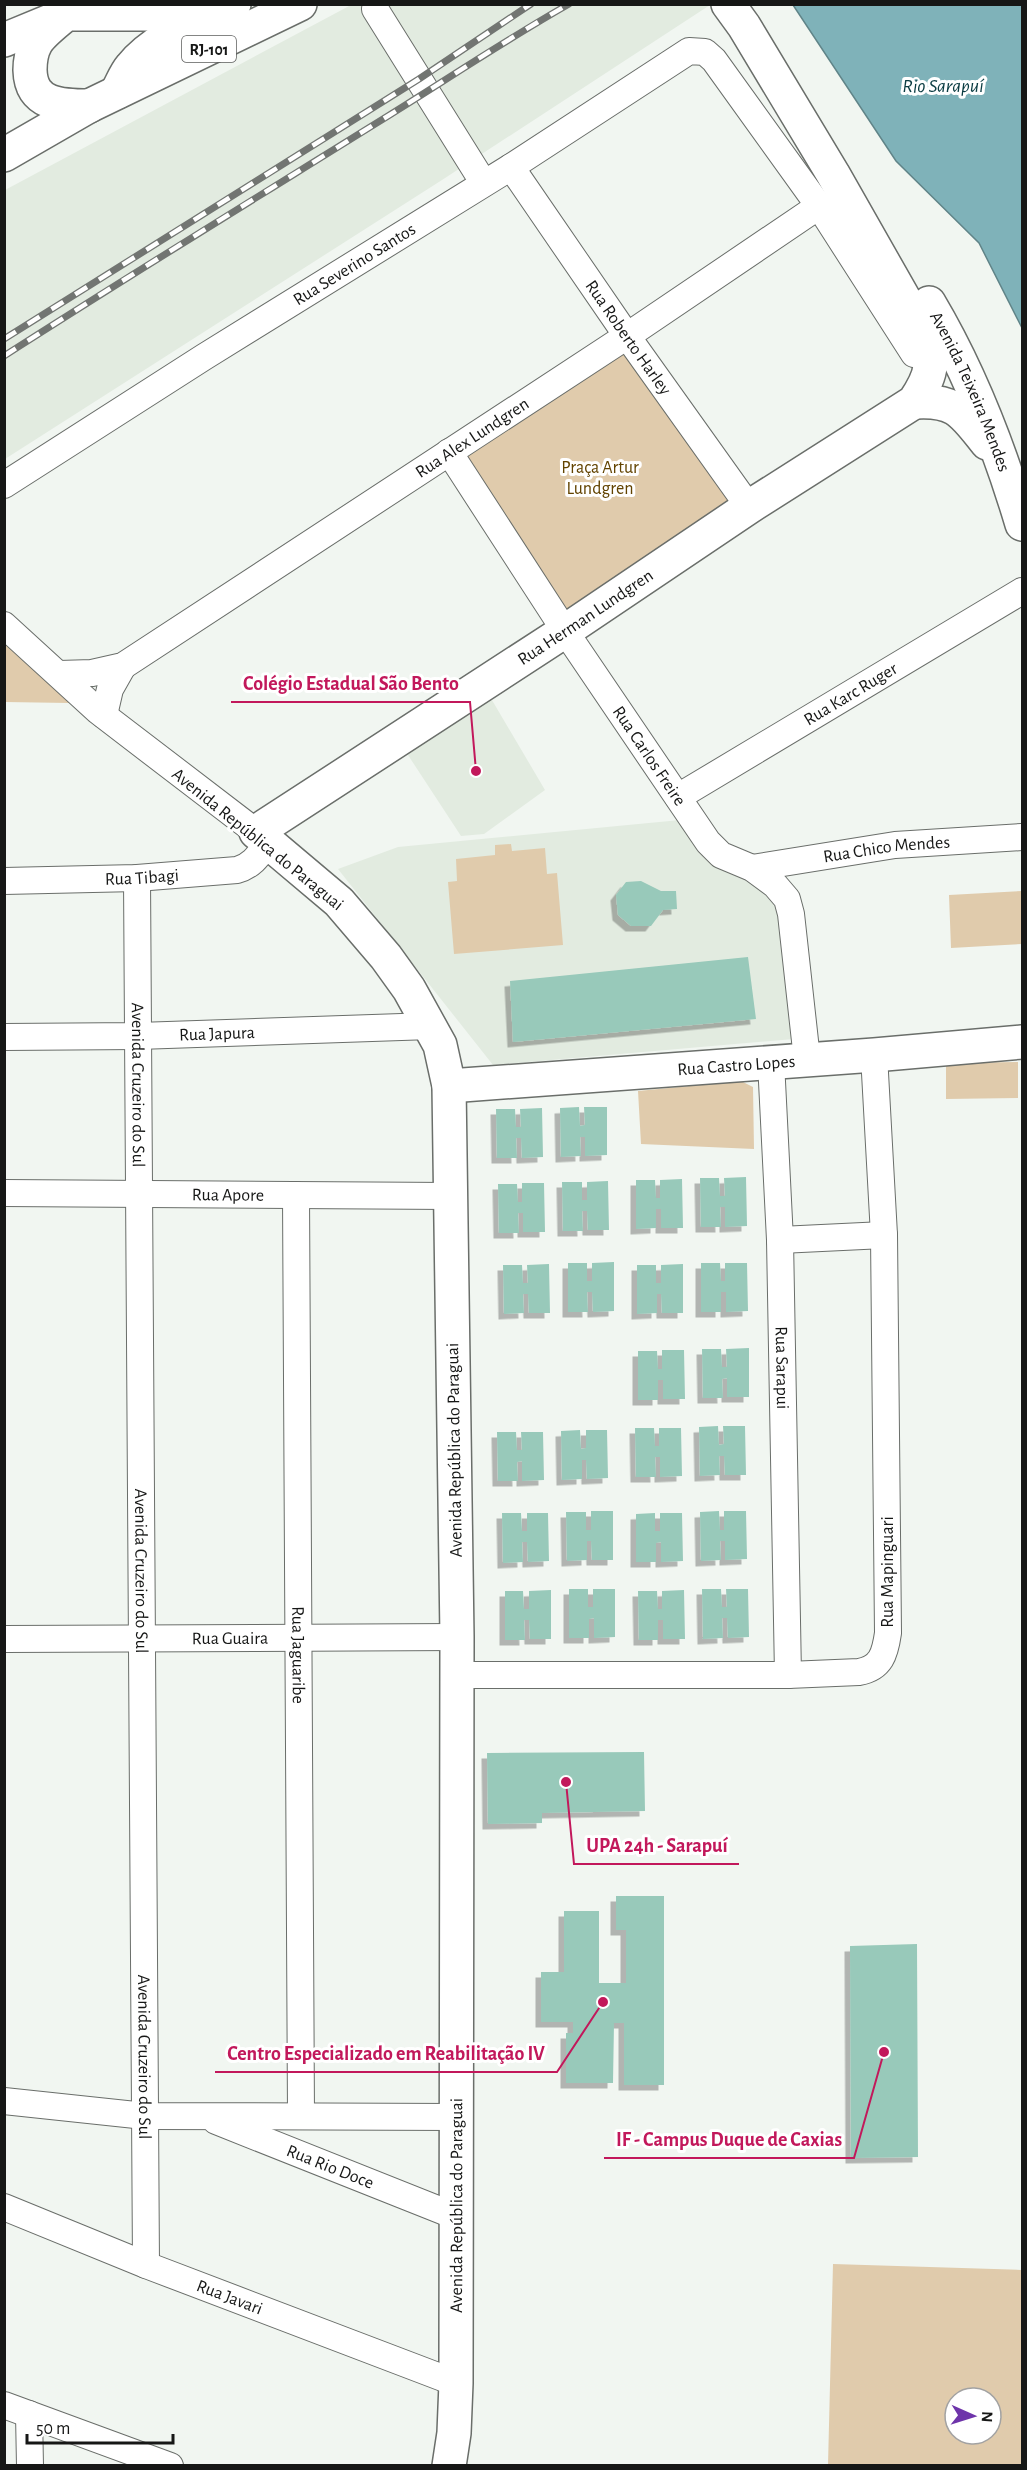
<svg xmlns="http://www.w3.org/2000/svg" width="1027" height="2470" viewBox="0 0 1027 2470" font-family="'Alegreya Sans',sans-serif">
<style>
.built{fill:#e2ebe0}
.green{fill:#e0cbac;fill-rule:evenodd}
.water{fill:#7fb2b9;stroke:#608488;stroke-width:1.5}
.building{fill:#98c9ba;filter:url(#shadow)}
.lines{fill:none;stroke-linecap:round;stroke-linejoin:round}
.minor-casing{stroke:#6a6e6a;stroke-width:28}
.major-casing{stroke:#6a6e6a;stroke-width:36}
.minor{stroke:#fff;stroke-width:26}
.major{stroke:#fff;stroke-width:33}
.rail-casing{stroke:#727572;stroke-width:7}
.rail{stroke:#fff;stroke-width:4.5;stroke-dasharray:14;stroke-linecap:butt}
.labels{text-anchor:middle;stroke-width:6;stroke-linejoin:round;paint-order:stroke}
.shield{fill:#fff;stroke:#5c5d5c;stroke-width:1.5}
.shield-label{font-size:16px;font-weight:bold;fill:#161716}
.street-label{font-size:18px;fill:#161716;stroke:#fff}
.park-label{font-size:18px;fill:#624300;stroke:#fff}
.water-label{font-size:20px;font-style:italic;fill:#0a3c42;stroke:#fff}
.leader{fill:none;stroke:#c2185b;stroke-width:2}
.callout-dot{fill:#c2185b;stroke:#fff;stroke-width:2}
.callout-label{font-size:20px;text-anchor:middle;font-weight:bold;fill:#c2185b;stroke:#fff;stroke-width:6;stroke-linejoin:round;paint-order:stroke}
</style>
<defs>
<filter id="shadow"><feDropShadow dx="-5.5" dy="5.5" stdDeviation="0" flood-color="#0004"/></filter>
</defs>
<rect width="100%" height="100%" fill="#f1f6f1"/>
<!-- built -->
<path class="built" d="M351,5h359l-268,175 -437,279v-269z
M489,695l56,95 -61,44 -23,2 -55,-84z
M680,820l100,80 14,139 -301,26 -155,-196 60,-22z"/>
<!-- green -->
<path class="green" d="M625,346l112,158 -169,109 -108,-158z
M5,643l65,60 -65,-1z
M511,844l1,7 33,-3 2,26 10,-1 6,72 -109,9 -6,-72 9,-1 -1,-22 39,-4v-10z
M1022,891v53l-71,4 -2,-53z
M1018,1062v36l-72,1v-36z
M741,1081l12,6 1,62 -113,-5 -3,-53z
M833,2264l189,6v195h-194zM955,2398h36v36h-36z"/>
<!-- water -->
<path class="water" d="M793,5h229v323l-43,-85 -83,-82z"/>
<!-- building -->
<path class="building" d="M641,881l20,10h15l1,18 -14,1 -12,16h-20l-13,-11 -2,-20 10,-13z
M748,957l8,62 -243,23 -3,-61z
M579,1107l1,19 5,-1 -1,-18h23v48l-22,1v-19h-5l1,19 -20,1 -1,-49z
M542,1108l1,49 -21,1 -1,-20h-5l1,20h-20l-1,-49h19l1,18h5l-1,-18z
M746,1177l1,49 -22,1v-20h-5l1,20h-20l-1,-49h19l1,18h5l-1,-18z
M682,1179l1,49h-22v-19h-5v19l-20,1v-49h19l1,18h4v-18z
M608,1181l1,49h-21l-1,-19h-5l1,20h-20l-1,-49h20v18h5v-18z
M522,1183h22l1,49h-22v-19h-5l1,20h-20l-1,-49h19l1,18h4z
M614,1262v49l-21,1 -1,-20h-5l1,20h-20v-49h19v18h5v-18z
M701,1263h19l1,18h4v-18h22l1,48 -22,1v-20h-5v20h-20z
M549,1264l1,49h-21l-1,-19h-5l1,19 -20,1 -1,-49h19l1,18h5l-1,-18z
M683,1264v49h-21l-1,-19h-4v19l-20,1v-49h19v18h5v-18z
M749,1348v49h-22v-19l-5,1 1,19h-20l-1,-49h19l1,18h5l-1,-18z
M662,1350h22l1,49h-22v-19h-5v20h-20v-49h19l1,18h4z
M718,1426l1,19 5,-1 -1,-18h22l1,49h-21l-1,-19h-5l1,19 -20,1 -1,-49z
M635,1428h19l1,18h4v-18h22l1,48 -22,1v-20h-5l1,20h-20z
M580,1430l1,19 5,-1v-18h21l1,48 -21,1 -1,-19h-4v19l-20,1 -1,-49z
M497,1432h19l1,18h5l-1,-18h22l1,48 -22,1v-20l-5,1 1,19h-20z
M591,1511h22v49h-21l-1,-19h-4v19l-20,1 -1,-49h20v18h5z
M719,1511l1,19h4v-19h22l1,48 -22,1v-19h-5l1,19 -20,1 -1,-49z
M502,1513h19l1,18h5v-18h21l1,48 -21,1 -1,-20h-5l1,20 -20,1z
M655,1513v18h5v-18h22l1,48 -22,1v-20l-5,1v19h-20v-48z
M569,1589h19v18h5v-18h22v48l-21,1v-20l-5,1v19h-20z
M702,1589h19l1,18h5l-1,-18h22l1,48 -21,1 -1,-20h-5l1,20 -20,1z
M551,1590v49h-21l-1,-19h-5l1,20h-20v-49h18l1,18h5v-18z
M684,1590l1,49h-22v-19h-5v20h-19l-1,-49h19l1,18h4v-18z
M644,1752l1,59 -103,2v10l-54,1 -1,-71z
M616,1896h48v189h-40v-62h-10l-1,60h-47v-50h7v-11h-32v-50h23v-61h35v72h27v-53h-10z
M917,1944l1,213 -67,1 -1,-212z"/>
<g class="lines">
<!-- minor casing -->
<g class="minor-casing">
<g id="minor">
<path d="M375,9l108,173"/>
<path id="s1" d="M511,167l116,169 122,171"/>
<path id="s2" d="M449,452l116,179 143,211 13,13 31,13 23,17 12,14 4,15 16,145"/>
<path id="s3" d="M4,485l200,-128 307,-190 178,-116 16,1 9,8 105,146 95,148"/>
<path d="M4,625l94,86 158,121"/>
<path id="s4" d="M59,674l33,-1 31,-7 504,-330 192,-130"/>
<path d="M104,715l6,-26 13,-23"/>
<path id="s5" d="M678,797l344,-206"/>
<path id="s6" d="M752,868l143,-23 127,-8"/>
<path id="s7" d="M137,878l9,1387"/>
<path id="s8" d="M4,881l133,-3 100,-8c15,-4 22,-15 31,-27"/>
<path id="s9" d="M4,1037l134,-1 293,-10"/>
<path id="s10" d="M771,1062l9,178 8,435"/>
<path id="s11" d="M4,1193l446,3"/>
<path id="s12" d="M296,1195l5,920"/>
<path d="M780,1240l104,-5"/>
<path id="s13" d="M4,1639l453,-2"/>
<path d="M457,1675h331l71,-3c22,-4 26,-18 29,-39l-4,-398 -10,-180"/>
<path d="M4,2101l141,15 311,1"/>
<path id="s14" d="M216,2121l239,95"/>
<path id="s15" d="M4,2207l142,58 310,118"/>
<path d="M4,2405l166,61"/>
<path d="M29,2414l1,52"/>
</g>
</g>
<!-- major casing -->
<g class="major-casing">
<g id="major">
<path d="M4,40l51,-21"/>
<path d="M117,92c5,-9 8,-18 14,-25 25,-31 68,-45 103,-63"/>
<path d="M89,106c-28,0 -58,-1 -59,-36 0,-8 2,-20 6,-27 6,-10 21,-21 30,-29h89l27,-10"/>
<path d="M4,155l85,-49 211,-102"/>
<path id="s16" d="M929,303c41,69 70,144 93,221"/>
<path d="M914,402c42,-3 49,11 73,41"/>
<path id="s17" d="M449,1086l425,-31 148,-13"/>
<path id="s18" d="M449,2466l5,-33 2,-50 1,-746 -8,-551 -9,-41 -31,-56 -23,-32 -47,-55 -83,-70 309,-201 184,-124 165,-105c20,-29 21,-43 6,-75l-87,-153 -89,-148 -16,-22"/>
</g>
</g>
<!-- minor -->
<use href="#minor" class="minor"/>
<!-- major -->
<use href="#major" class="major"/>
<!-- rail casing -->
<g class="rail-casing">
<path id="rail" d="M4,339l415,-260 112,-75
M4,356c123,-79 247,-155 371,-232 65,-40 127,-82 194,-120"/>
</g>
<!-- rail -->
<use href="#rail" class="rail"/>
</g>
<g class="labels">
<!-- shield labels -->
<rect class="shield" x="182" y="36" width="54" height="26" rx="4.5"/>
<g class="shield-label">
<text x="209" y="55">RJ-101</text>
</g>
<!-- street labels -->
<g class="street-label">
<text dy="6" stroke="none"><textPath href="#s3" startOffset="414">Rua Severino Santos</textPath></text>
<text dy="6" stroke="none"><textPath href="#s1" startOffset="207">Rua Roberto Harley</textPath></text>
<text dy="6" stroke="none"><textPath href="#s16" startOffset="98">Avenida Teixeira Mendes</textPath></text>
<text dy="6" stroke="none"><textPath href="#s4" startOffset="482">Rua Alex Lundgren</textPath></text>
<text dy="6" stroke="none"><textPath href="#s18" startOffset="2100">Rua Herman Lundgren</textPath></text>
<text dy="6" stroke="none"><textPath href="#s5" startOffset="201">Rua Karc Ruger</textPath></text>
<text dy="6" stroke="none"><textPath href="#s2" startOffset="364">Rua Carlos Freire</textPath></text>
<text transform="translate(258 839) rotate(39)" y="6">Avenida República do Paraguai</text>
<text dy="6" stroke="none"><textPath href="#s6" startOffset="136">Rua Chico Mendes</textPath></text>
<text dy="6" stroke="none"><textPath href="#s8" startOffset="138">Rua Tibagi</textPath></text>
<text dy="6" stroke="none"><textPath href="#s9" startOffset="213">Rua Japura</textPath></text>
<text dy="6" stroke="none"><textPath href="#s17" startOffset="288">Rua Castro Lopes</textPath></text>
<text dy="6" stroke="none"><textPath href="#s7" startOffset="207">Avenida Cruzeiro do Sul</textPath></text>
<text dy="6" stroke="none"><textPath href="#s11" startOffset="224">Rua Apore</textPath></text>
<text dy="6" stroke="none"><textPath href="#s10" startOffset="306">Rua Sarapui</textPath></text>
<text transform="translate(454 1450) rotate(-91)" y="6">Avenida República do Paraguai</text>
<text dy="6" stroke="none"><textPath href="#s7" startOffset="693">Avenida Cruzeiro do Sul</textPath></text>
<text transform="translate(887 1572) rotate(-90)" y="6">Rua Mapinguari</text>
<text dy="6" stroke="none"><textPath href="#s13" startOffset="226">Rua Guaira</textPath></text>
<text dy="6" stroke="none"><textPath href="#s12" startOffset="460">Rua Jaguaribe</textPath></text>
<text dy="6" stroke="none"><textPath href="#s7" startOffset="1179">Avenida Cruzeiro do Sul</textPath></text>
<text dy="6" stroke="none"><textPath href="#s14" startOffset="123">Rua Rio Doce</textPath></text>
<text dy="6" stroke="none"><textPath href="#s18" startOffset="261">Avenida República do Paraguai</textPath></text>
<text dy="6" stroke="none"><textPath href="#s15" startOffset="243">Rua Javari</textPath></text>
</g>
<!-- park labels -->
<g class="park-label">
<text x="600" y="473">Praça Artur<tspan x="600" dy="21">Lundgren</tspan></text>
</g>
<!-- water labels -->
<g class="water-label">
<text x="943" y="92">Rio Sarapuí</text>
</g>
</g>
<!-- callouts -->
<path class="leader" d="M476 771L470 702H231M566 1782L574 1864H739M603 2002L557 2072H215M884 2052L854 2158H604"/>
<g class="callout-dot">
<circle cx="476" cy="771" r="6"/>
<circle cx="566" cy="1782" r="6"/>
<circle cx="603" cy="2002" r="6"/>
<circle cx="884" cy="2052" r="6"/>
</g>
<g class="callout-label">
<text x="351" y="690">Colégio Estadual São Bento</text>
<text x="657" y="1852">UPA 24h - Sarapuí</text>
<text x="386" y="2060">Centro Especializado em Reabilitação IV</text>
<text x="729" y="2146">IF - Campus Duque de Caxias</text>
</g>
<!-- border -->
<rect width="1027" height="2470" fill="none" stroke="#161716" stroke-width="12"/>
<!-- north arrow -->
<g transform="translate(973 2416) rotate(93)"><circle r="28" fill="#ffffff" stroke="#a2a2a2" stroke-width="1.5"/>
<path d="M0-4.5L10 22L0 15L-10 22Z" fill="#6e34aa"/>
<text y="-9" font-size="16" font-weight="bold" text-anchor="middle" fill="#161716">N</text>
</g>
<!-- scale -->
<path d="M27 2434v9h146v-9" fill="none" stroke="#161716" stroke-width="3"/>
<text x="36" y="2434" font-size="18" fill="#161716" stroke="#ffffff" stroke-width="4.5" paint-order="stroke">50 m</text>
</svg>
